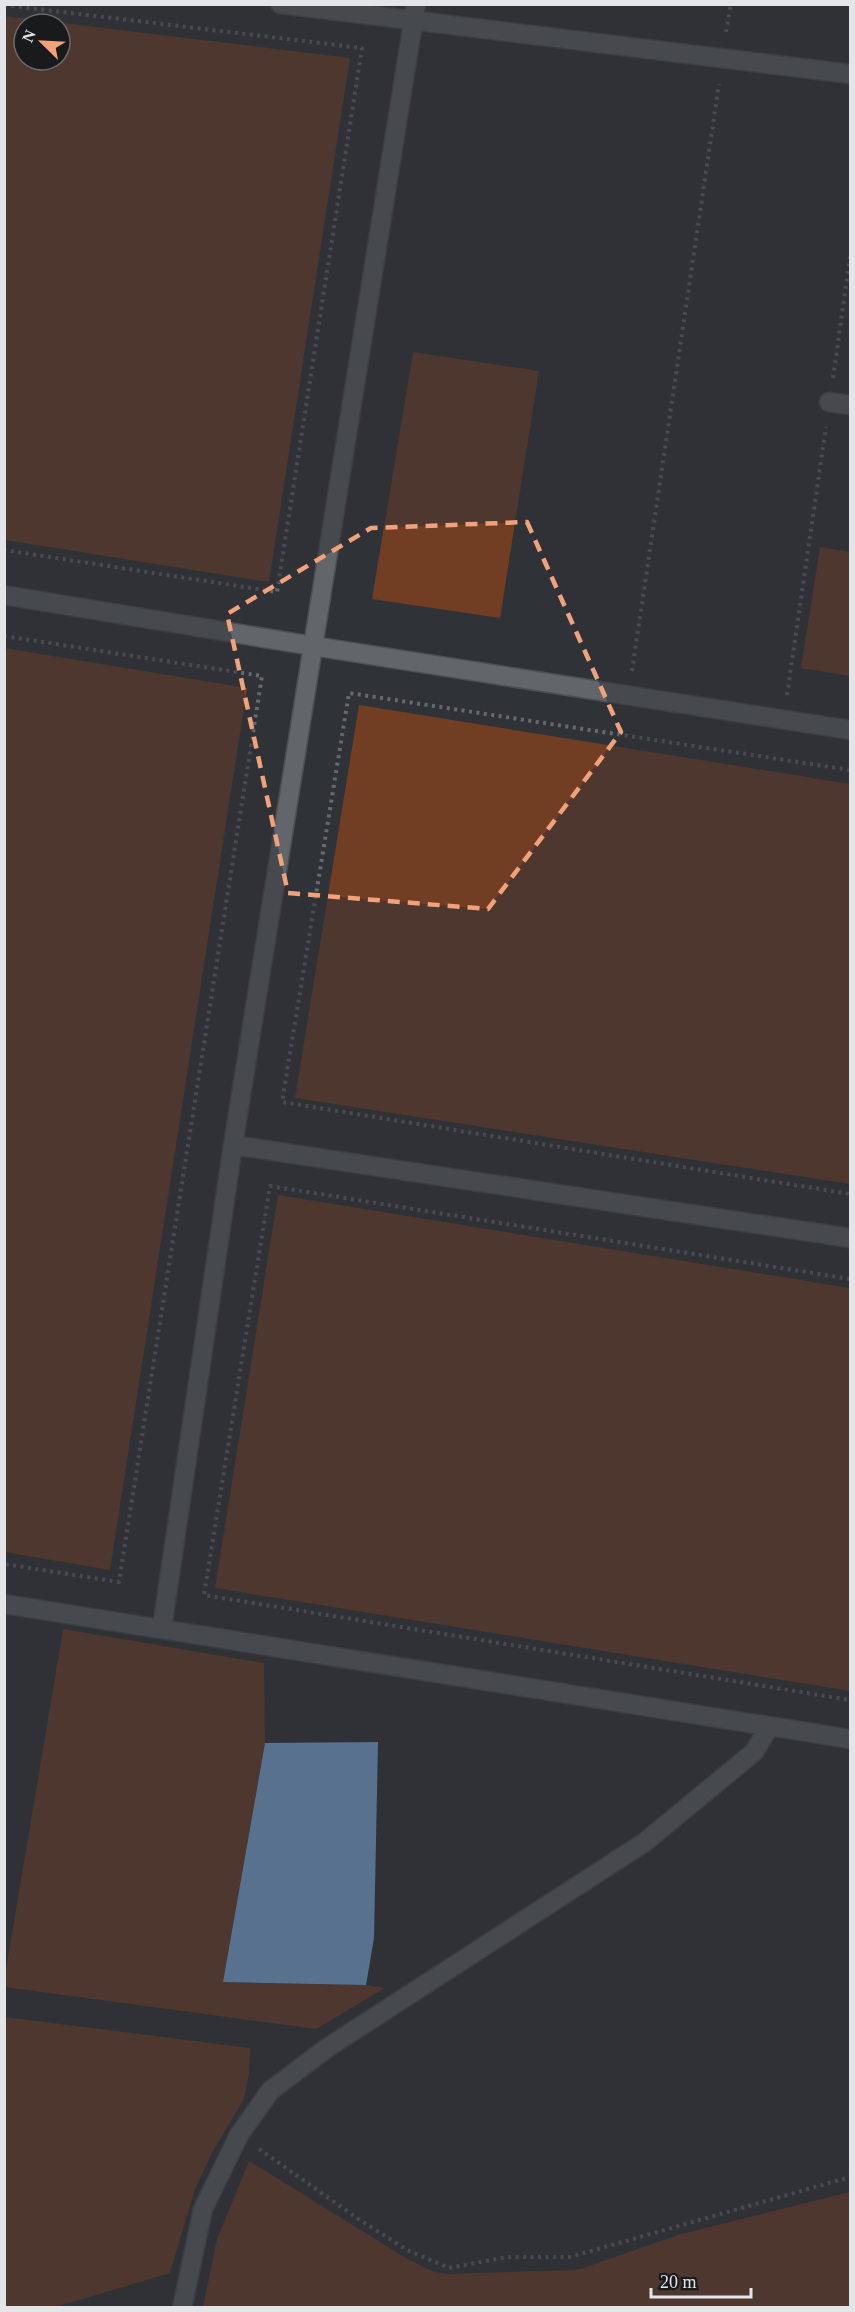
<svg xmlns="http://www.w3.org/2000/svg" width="855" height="2312" viewBox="0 0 855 2312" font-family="'Times New Roman',serif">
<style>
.green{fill:#713e24;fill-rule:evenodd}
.building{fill:#8abff9}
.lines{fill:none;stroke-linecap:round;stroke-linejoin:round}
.lane-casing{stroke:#4c4f53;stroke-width:21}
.street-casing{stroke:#4c4f53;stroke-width:21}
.path{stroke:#67696e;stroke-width:4;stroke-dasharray:3 4.5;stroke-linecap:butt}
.lane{stroke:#62666b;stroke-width:18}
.street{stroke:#62666b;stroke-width:18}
.marked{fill:none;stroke:#f1a27b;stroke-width:4.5;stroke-dasharray:12 8;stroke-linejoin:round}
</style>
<rect width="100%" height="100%" fill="#2f3237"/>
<!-- green -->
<path class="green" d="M4,16l346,42 -81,524 -264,-42zM24,24h36v36h-36z
M413,352l126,19 -39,247 -128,-19z
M820,547l30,5v124l-49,-8z
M4,648l243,40 -137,882 -105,-18z
M359,705l491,79v400l-555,-86z
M278,1195l572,93v403l-635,-103z
M63,1629l201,34 1,80 -42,239 143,3 19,3 -69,41 -311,-42v-12z
M5,2017l245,31 -1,26 -5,25 -31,52 -18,38 -25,84 -114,34h-51z
M249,2161l157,97 26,13 14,3 131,-4 101,-35 172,-43v115h-647l14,-68z"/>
<!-- building -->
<path class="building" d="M378,1742l-4,196 -8,47 -143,-3 42,-239z"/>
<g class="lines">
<!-- lane casing -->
<g class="lane-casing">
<path id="lane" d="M829,402l21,3"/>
</g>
<!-- street casing -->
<g class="street-casing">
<path id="street" d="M280,4l570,70
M4,595l309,51 537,84
M233,1145l617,93
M4,1604l846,135
M162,1628l71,-483 183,-1141
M182,2308l21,-99 36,-74 31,-44 57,-43 318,-206 109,-90 15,-25"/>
</g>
<!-- path -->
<path class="path" d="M4,5l358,43 -85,544 -273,-42
M726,32l5,-28
M833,378l17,-121
M4,636l258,40 -143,906 -115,-18
M632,671l87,-587
M787,695l39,-268
M850,770l-501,-77 -67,409 568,92
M850,1279l-580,-93 -66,409 646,105
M259,2149l98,69 50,32 42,18 58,-11h63l280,-80"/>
<!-- lane -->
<use href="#lane" class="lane"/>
<!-- street -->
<use href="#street" class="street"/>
</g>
<!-- marked area -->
<path d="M0 0H855V2312H0ZM527,522l94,210 -133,177 -200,-16 -61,-279 144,-86z" fill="#2f3237" fill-opacity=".55" fill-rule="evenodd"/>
<path class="marked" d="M527,522l94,210 -133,177 -200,-16 -61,-279 144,-86z"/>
<!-- border -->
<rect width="855" height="2312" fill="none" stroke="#e3e5e8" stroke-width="12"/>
<!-- north arrow -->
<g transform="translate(42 42) rotate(294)"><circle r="28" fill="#181a1c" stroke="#696b6e" stroke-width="1.5"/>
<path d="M0-4.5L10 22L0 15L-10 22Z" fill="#f1a27b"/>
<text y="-9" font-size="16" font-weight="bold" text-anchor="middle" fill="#e3e5e8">N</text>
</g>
<!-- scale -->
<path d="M651 2288v9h100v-9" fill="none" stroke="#e3e5e8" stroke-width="3"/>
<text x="660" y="2288" font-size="18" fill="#e3e5e8" stroke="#181a1c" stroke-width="4.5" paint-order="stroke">20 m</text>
</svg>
